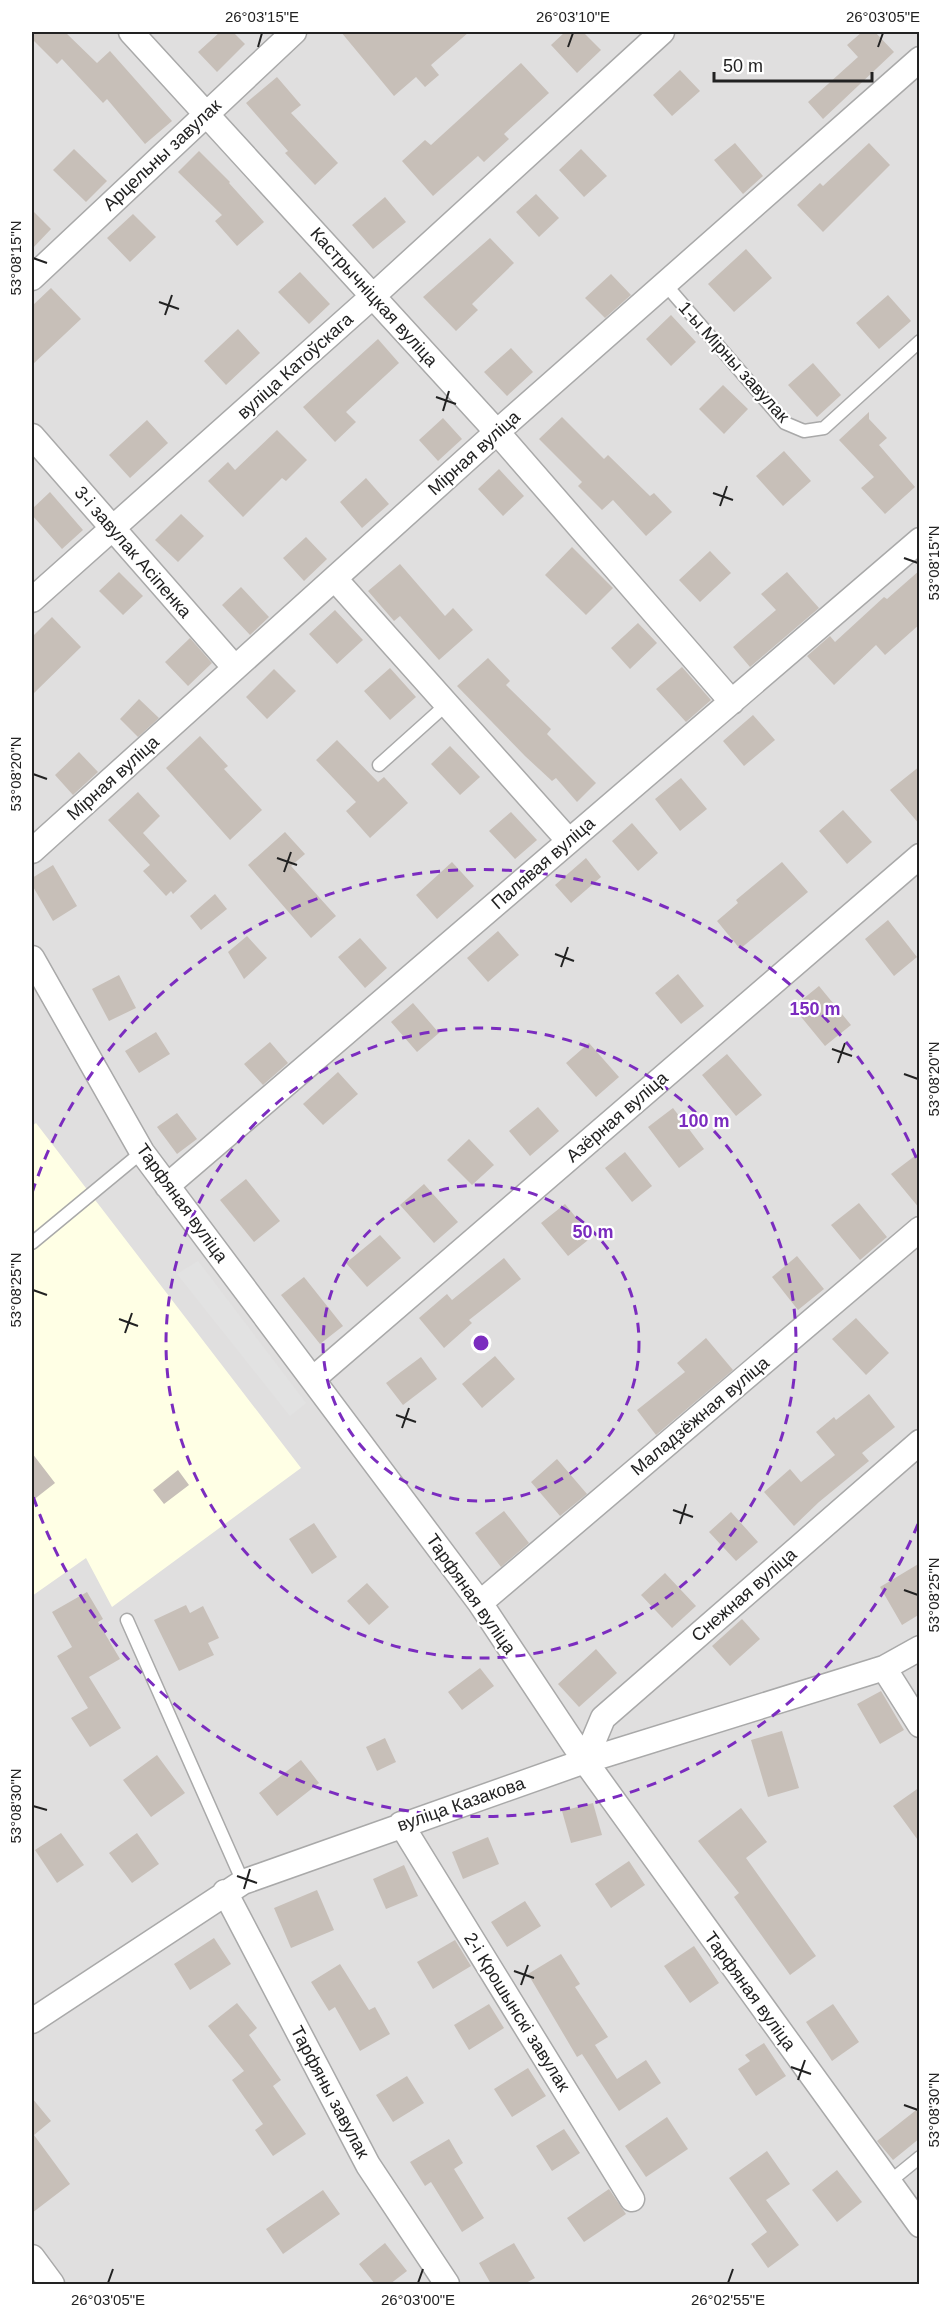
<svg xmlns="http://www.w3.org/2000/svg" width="951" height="2316" viewBox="0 0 951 2316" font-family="Helvetica,sans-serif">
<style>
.residential{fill:#e0dfdf}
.education{fill:#ffffe5}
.parking{fill:#e2e2e2}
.building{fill:#c7bfb8}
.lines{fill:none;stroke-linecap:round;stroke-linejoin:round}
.service-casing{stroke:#a9a9a9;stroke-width:15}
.minor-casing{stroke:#a9a9a9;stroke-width:27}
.service{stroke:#fff;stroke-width:12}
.minor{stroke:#fff;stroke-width:24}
.ticks{fill:none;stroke:#222;stroke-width:2}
.ring{fill:none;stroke:#7b2cbf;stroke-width:3;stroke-dasharray:10 8}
.labels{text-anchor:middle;stroke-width:4.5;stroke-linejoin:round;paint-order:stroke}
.street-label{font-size:18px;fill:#222;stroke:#fff}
.centre{fill:#7b2cbf;stroke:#fff;stroke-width:3}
.ring-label{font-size:18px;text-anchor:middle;font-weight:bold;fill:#7b2cbf;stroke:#fff;stroke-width:4.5;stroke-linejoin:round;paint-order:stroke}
.neatline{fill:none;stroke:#222;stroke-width:2}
.ticks-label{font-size:15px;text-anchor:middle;fill:#222}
</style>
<rect width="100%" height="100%" fill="#f2efe9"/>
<!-- residential -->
<path class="residential" d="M32,32h887v2252h-887z"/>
<!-- education -->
<path class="education" d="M36,1123l265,345 -189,139 -26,-49 -54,38v-470z"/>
<!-- parking -->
<path class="parking" d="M198,1261l108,142 -16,13 -113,-142z"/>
<!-- building -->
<path class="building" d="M32,32h33l32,31 13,-12 62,70 -27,23 -38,-45 -4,4 -41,-44 -5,5 -25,-25z
M220,32h13l12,12 -28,28 -19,-20z
M341,32h128l-38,33 8,10 -14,12 -9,-10 -22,19z
M565,32h18l18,18 -24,23 -26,-28z
M862,32h13l19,20 -71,67 -15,-17 50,-45 -11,-12z
M521,63l28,30 -45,41 5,5 -25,23 -6,-6 -45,40 -31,-35 23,-21 6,5z
M680,70l20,21 -28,25 -19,-21z
M277,77l24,28 -10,8 47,50 -23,22 -30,-32 3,-2 -42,-48z
M735,143l28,33 -20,18 -29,-34z
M869,143l21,22 -67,67 -26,-27 23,-22 3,3z
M74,149l33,32 -21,21 -33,-32z
M581,149l26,27 -23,21 -25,-27z
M199,151l31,31 -1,1 35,39 -27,24 -22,-25 7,-6 -44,-43z
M536,194l23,24 -20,19 -23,-25z
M385,197l21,25 -33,27 -21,-24z
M32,210l19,19 -19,20z
M133,214l23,23 -26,25 -23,-24z
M490,238l24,25 -42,41 6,6 -22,21 -33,-34z
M746,249l26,29 -38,34 -26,-28z
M300,272l30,32 -21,20 -31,-32z
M611,274l20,21 -26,23 -20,-20z
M51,288l30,31 -49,46v-59z
M888,295l23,26 -32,28 -23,-26z
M671,315l25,27 -25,24 -25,-27z
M238,329l22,24 -34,32 -22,-24z
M378,339l21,24 -53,49 10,10 -21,20 -32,-35z
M511,348l22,24 -26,24 -23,-24z
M813,363l28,32 -24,22 -29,-32z
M723,385l25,24 -24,25 -25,-25z
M869,412v7l18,19 -8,7 36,42 -30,27 -24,-26 13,-11 -35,-37z
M562,417l42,42 4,-4 42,41 4,-3 18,19 -26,24 -33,-36 -11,10 -24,-24 4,-4 -43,-43z
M443,418l19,21 -24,22 -19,-21z
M147,420l21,23 -38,35 -21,-23z
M277,430l30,30 -21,21 -4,-3 -39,39 -35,-36 20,-19 7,8z
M784,451l27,30 -28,25 -27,-30z
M499,469l25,27 -21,20 -25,-27z
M366,478l23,26 -27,24 -22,-26z
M50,492l33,38 -21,19 -30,-34v-6z
M181,514l23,22 -26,26 -23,-22z
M306,537l21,22 -23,22 -21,-23z
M572,547l41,41 -27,27 -41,-40z
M710,551l21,22 -31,29 -21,-22z
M400,564l45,52 8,-8 20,22 -34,30 -39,-44 -6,5 -26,-30z
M920,570v54l-35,31 -9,-10 -42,40 -27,-29 23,-20 5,6 49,-45 3,2z
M119,572l24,24 -20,19 -24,-24z
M787,572l32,36 -69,59 -17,-20 43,-37 -15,-16z
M241,587l28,30 -19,18 -28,-30z
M335,610l28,30 -26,24 -28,-30z
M52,617l29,30 -49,48v-58z
M638,623l19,20 -27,26 -19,-21z
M190,638l22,25 -24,23 -23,-24z
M488,658l22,23 -4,4 45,44 -4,5 49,49 -19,19 -21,-24 -4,3 -27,-25 -68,-70z
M682,667l29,33 -25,22 -30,-33z
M390,668l26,29 -26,23 -26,-29z
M274,669l22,22 -29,28 -21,-22z
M139,699l20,19 -21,19 -18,-18z
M753,715l22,25 -31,26 -21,-25z
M200,736l28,30 -4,3 38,41 -32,30 -64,-72z
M337,740l41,42 6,-5 24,26 -38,35 -24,-27 10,-9 -40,-42z
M450,746l30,31 -20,18 -29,-31z
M79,752l19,20 -25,23 -18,-20z
M920,766v59l-30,-35z
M681,778l26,31 -27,22 -25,-32z
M138,792l22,24 -17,17 44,48 -14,13 -2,-3 -5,5 -23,-25 7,-6 -42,-45z
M843,810l29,32 -25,22 -28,-33z
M511,812l26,28 -22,19 -26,-28z
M632,823l26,30 -20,18 -26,-30z
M285,832l20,22 -14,12 45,50 -25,22 -63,-73z
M586,858l15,19 -30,26 -16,-18z
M452,862l22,24 -37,33 -21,-24z
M782,862l26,30 -68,57 -23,-28 21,-18 -2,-3z
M53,865l24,41 -24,15 -21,-36v-7z
M215,894l12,15 -26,21 -11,-14z
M888,920l29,37 -23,19 -29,-37z
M498,931l21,24 -31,27 -21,-24z
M247,936l20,22 -23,21 -16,-27z
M360,938l27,30 -22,20 -27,-31z
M678,974l26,32 -23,18 -26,-31z
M119,975l17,33 -27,13 -17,-32z
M819,986l32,39 -26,21 -32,-39z
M413,1003l26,30 -22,19 -26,-30z
M156,1032l14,22 -31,19 -14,-22z
M270,1042l18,21 -25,22 -19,-21z
M589,1043l30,34 -23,20 -30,-34z
M727,1054l35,41 -26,21 -34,-41z
M338,1072l20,22 -35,31 -20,-21z
M538,1107l21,24 -29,25 -21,-25z
M673,1108l31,41 -25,19 -31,-41z
M177,1113l20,26 -20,15 -20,-27z
M469,1139l25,26 -22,20 -25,-25z
M625,1152l27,34 -20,16 -27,-34z
M920,1152v57l-29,-35z
M246,1179l34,42 -26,21 -34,-42z
M424,1184l34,38 -24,21 -34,-38z
M859,1203l28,34 -27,23 -29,-35z
M565,1204l27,33 -24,19 -27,-33z
M380,1235l21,23 -34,29 -21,-24z
M797,1256l27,33 -26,21 -26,-33z
M504,1258l17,21 -52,41 3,3 -28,25 -25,-30 28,-24 5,6z
M304,1277l39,49 -23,18 -39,-49z
M856,1318l33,35 -23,22 -34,-36z
M706,1338l27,32 -77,65 -19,-25 48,-38 -8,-9z
M495,1356l20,23 -33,29 -20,-24z
M421,1357l16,22 -34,26 -17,-22z
M869,1394l26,33 -33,26 7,8 -50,41 -25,24 -30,-34 26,-23 11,13 34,-27 -19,-23 18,-15 2,3z
M32,1453l23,30 -23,18z
M557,1459l30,35 -27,22 -29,-34z
M178,1470l11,15 -25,19 -11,-14z
M504,1511l25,32 -28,24 -26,-34z
M731,1512l27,30 -22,19 -27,-29z
M314,1523l23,34 -25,17 -23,-35z
M920,1563v51l-18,11 -22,-38z
M665,1573l31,33 -24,22 -31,-33z
M367,1583l22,24 -20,18 -22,-24z
M87,1592l16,27 -5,3 22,37 -31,18 32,51 -31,19 -19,-29 17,-10 -31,-52 15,-9 -20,-35z
M186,1605l4,8 13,-7 16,32 -11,5 6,12 -35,16 -25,-51z
M742,1619l18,20 -30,27 -18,-20z
M596,1649l21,24 -38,34 -21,-23z
M480,1668l14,18 -32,24 -14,-18z
M881,1691l23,39 -24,14 -23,-40z
M782,1731l17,57 -31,9 -17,-57z
M385,1738l11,24 -19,9 -11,-24z
M157,1755l28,38 -34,24 -28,-37z
M301,1760l18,23 -42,33 -18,-23z
M920,1787v56l-27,-37z
M593,1803l9,32 -31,8 -9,-32z
M741,1808l26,34 -21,16 70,98 -26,19 -56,-78 5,-4 -41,-52z
M61,1833l23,32 -27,18 -22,-33z
M137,1833l22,31 -27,19 -23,-30z
M488,1837l11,27 -36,15 -11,-27z
M629,1861l16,24 -34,23 -16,-24z
M404,1865l14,31 -32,13 -13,-30z
M317,1890l17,40 -43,18 -17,-40z
M525,1901l16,25 -34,21 -16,-25z
M214,1938l17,26 -41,26 -16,-26z
M455,1940l16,26 -38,23 -16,-27z
M694,1946l25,37 -29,20 -26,-37z
M561,1954l19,30 -5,3 33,50 -13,8 22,34 29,-19 15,23 -42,28 -37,-57 -5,3 -49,-83z
M340,1964l29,46 6,-3 15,27 -30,17 -25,-44 -6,4 -18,-29z
M237,2003l20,25 -8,7 32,45 -8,6 33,48 -33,22 -18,-26 8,-6 -31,-44 12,-9 -36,-45z
M489,2004l15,24 -35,22 -15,-25z
M833,2004l26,38 -27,19 -26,-39z
M764,2043l22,33 -30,20 -18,-27 12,-8 -5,-6z
M528,2068l18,28 -34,21 -18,-28z
M407,2076l17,27 -31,19 -17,-27z
M32,2098l19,23 -17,14 36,49 -38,29z
M920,2107v31l-27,22 -16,-19z
M667,2117l21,32 -42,28 -21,-31z
M564,2129l16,24 -28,18 -16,-25z
M449,2139l14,24 -9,6 30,49 -22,14 -31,-50 -6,4 -15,-24z
M767,2151l23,33 -24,16 33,45 -31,23 -17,-24 16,-12 -38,-54z
M837,2170l25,32 -25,20 -25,-32z
M609,2189l17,25 -42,28 -17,-24z
M323,2190l17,24 -57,40 -17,-25z
M385,2243l22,28 -17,13h-15l-16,-20z
M514,2243l21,35 -11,6h-33l-12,-21z"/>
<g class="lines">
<!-- service casing -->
<g class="service-casing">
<path id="service" d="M665,284l120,139 19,8 20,-3 96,-87
M379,765l68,-61
M32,1243l110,-91
M127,1620l116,262
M888,2183l32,-26"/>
</g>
<!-- minor casing -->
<g class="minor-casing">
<path id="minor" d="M131,32l366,400 235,270
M32,278l262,-246
M32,436l203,232
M335,579l234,262
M32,600l341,-304 289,-264
M32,851l465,-419 423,-373
M32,958l110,194 338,451 105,158 335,464
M167,1186l753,-646
M314,1378l606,-522
M480,1603l440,-374
M884,1668l36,57
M585,1761l18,-43 317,-276
M401,1824l231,375
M225,1892l143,273 79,119
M32,2021l211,-139 342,-121 299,-93 36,-20
M32,2257l20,27"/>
</g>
<!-- service -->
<use href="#service" class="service"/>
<!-- minor -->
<use href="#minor" class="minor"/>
</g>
<!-- ticks -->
<path class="ticks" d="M258,47l4,-14M568,47l5,-14M878,47l5,-14M33,258l14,5M159,302l20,7M165,315l7,-20M436,397l20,7M443,411l6,-20M713,493l20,7M720,506l7,-20M904,558l14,5M33,774l14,5M277,858l20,7M284,872l7,-20M555,954l19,7M561,967l7,-20M832,1049l20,7M838,1063l7,-20M904,1074l14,5M33,1290l14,5M119,1319l19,7M125,1333l7,-20M396,1415l20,7M402,1428l7,-20M673,1510l20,7M680,1524l6,-20M904,1590l14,5M33,1806l14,4M237,1876l20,7M244,1889l6,-20M514,1971l20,7M521,1985l7,-20M791,2067l20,7M798,2080l7,-20M904,2105l14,5M108,2283l5,-14M418,2283l5,-14M728,2283l5,-14"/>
<!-- distance rings -->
<g class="ring">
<circle cx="481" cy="1343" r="158"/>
<circle cx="481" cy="1343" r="315"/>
<path d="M918 1524A473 473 0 0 1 32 1493M32 1193A473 473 0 0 1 918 1162"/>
</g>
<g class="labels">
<!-- street labels -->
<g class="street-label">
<text transform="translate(162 155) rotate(-43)" y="6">Арцельны завулак</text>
<text transform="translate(374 297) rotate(48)" y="6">Кастрычніцкая вуліца</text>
<text transform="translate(734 362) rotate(48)" y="6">1-ы Мірны завулак</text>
<text transform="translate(295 366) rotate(-42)" y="6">вуліца Катоўскага</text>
<text transform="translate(474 453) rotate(-42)" y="6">Мірная вуліца</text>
<text transform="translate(133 552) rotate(49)" y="6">3-і завулак Асіпенка</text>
<text transform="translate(113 778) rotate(-42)" y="6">Мірная вуліца</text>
<text transform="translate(543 863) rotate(-41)" y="6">Палявая вуліца</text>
<text transform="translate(617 1117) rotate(-41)" y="6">Азёрная вуліца</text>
<text transform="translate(182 1203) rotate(54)" y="6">Тарфяная вуліца</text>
<text transform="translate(700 1416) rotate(-40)" y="6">Маладзёжная вуліца</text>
<text transform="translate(471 1594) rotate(55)" y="6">Тарфяная вуліца</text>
<text transform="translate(744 1595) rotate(-41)" y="6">Снежная вуліца</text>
<text transform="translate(461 1804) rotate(-19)" y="6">вуліца Казакова</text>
<text transform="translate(750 1991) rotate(54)" y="6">Тарфяная вуліца</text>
<text transform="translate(517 2012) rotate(58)" y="6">2-і Крошынскі завулак</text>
<text transform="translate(330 2092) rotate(62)" y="6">Тарфяны завулак</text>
</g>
</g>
<circle cx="481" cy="1343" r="9" class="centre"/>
<g class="ring-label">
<text x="815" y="1015">150 m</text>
<text x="704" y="1127">100 m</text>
<text x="593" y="1238">50 m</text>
</g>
<!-- border -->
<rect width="951" height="2316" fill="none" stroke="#ffffff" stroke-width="66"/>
<!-- scale -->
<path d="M714 72v9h158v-9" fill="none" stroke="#222222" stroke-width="3"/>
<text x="723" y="72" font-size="18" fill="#222222" stroke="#ffffff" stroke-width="4.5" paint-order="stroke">50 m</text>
<rect x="33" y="33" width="885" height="2250" class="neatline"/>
<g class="ticks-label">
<text x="262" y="22">26°03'15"E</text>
<text x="573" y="22">26°03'10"E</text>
<text x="883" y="22">26°03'05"E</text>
<text transform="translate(16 258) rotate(-90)" y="5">53°08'15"N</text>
<text transform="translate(934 563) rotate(-90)" y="5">53°08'15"N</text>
<text transform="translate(16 774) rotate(-90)" y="5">53°08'20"N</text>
<text transform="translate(934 1079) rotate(-90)" y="5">53°08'20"N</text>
<text transform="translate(16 1290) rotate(-90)" y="5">53°08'25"N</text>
<text transform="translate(934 1595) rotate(-90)" y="5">53°08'25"N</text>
<text transform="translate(16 1806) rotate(-90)" y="5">53°08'30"N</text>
<text transform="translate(934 2110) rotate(-90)" y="5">53°08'30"N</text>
<text x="108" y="2305">26°03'05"E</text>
<text x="418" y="2305">26°03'00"E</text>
<text x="728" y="2305">26°02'55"E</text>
</g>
</svg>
